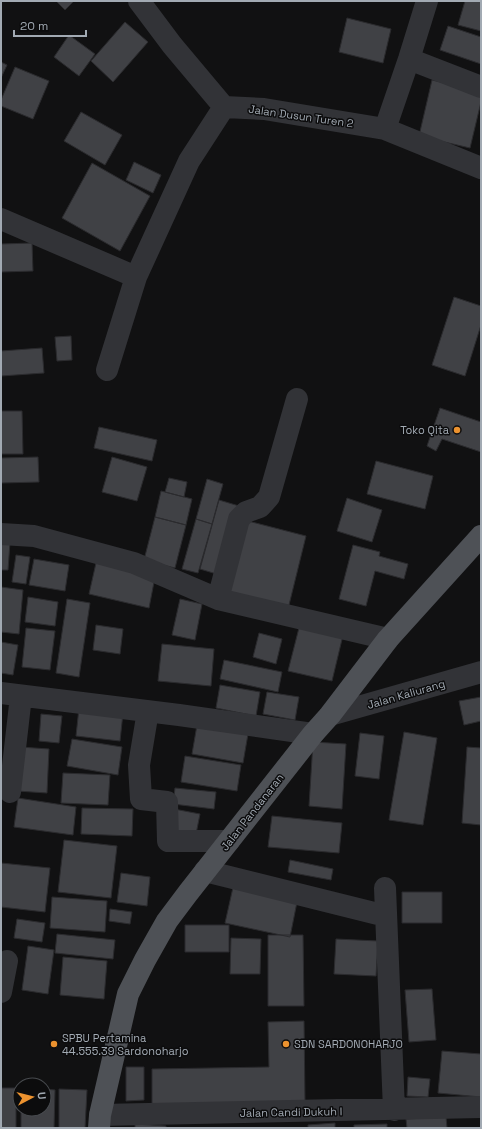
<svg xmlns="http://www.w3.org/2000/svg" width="482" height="1129" viewBox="0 0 482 1129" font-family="'Space Grotesk',sans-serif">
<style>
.building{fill:#404145;stroke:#2b2b2e}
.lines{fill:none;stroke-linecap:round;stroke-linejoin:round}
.minor{stroke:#323337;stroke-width:22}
.major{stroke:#4e5156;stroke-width:22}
.poi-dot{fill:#ec922f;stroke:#0c0c0d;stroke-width:1.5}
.labels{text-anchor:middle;stroke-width:3;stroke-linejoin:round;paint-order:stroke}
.street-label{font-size:11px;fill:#a2aab3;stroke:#0c0c0d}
.poi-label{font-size:11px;fill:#a2aab3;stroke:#0c0c0d;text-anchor:start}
</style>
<rect width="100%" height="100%" fill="#111112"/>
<!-- building -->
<path class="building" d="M56,1h18l-9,9z
M465,1h16v30l-23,-6z
M347,18l44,11 -8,34 -44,-11z
M125,22l23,20 -35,40 -22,-21z
M448,26l33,11v27l-41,-14z
M69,35l26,19 -16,22 -25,-19z
M1,62l6,3 -6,13z
M15,67l34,14 -16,38 -32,-13v-6z
M432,80l49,12v10l-11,46 -51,-12z
M81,112l41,23 -17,30 -41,-24z
M134,162l27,13 -8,18 -27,-13z
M92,163l58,33 -30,55 -58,-33z
M32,243l1,28 -32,1v-28z
M454,297l27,9v19l-16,51 -33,-11z
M71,336l1,24 -15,1 -2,-24z
M42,348l2,25 -43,3v-25z
M440,408l41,14v30l-39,-13 -6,12 -9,-5z
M1,411h21l1,43h-22z
M99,427l58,13 -5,21 -58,-13z
M38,457l1,25 -38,1v-25z
M112,457l35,10 -10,34 -35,-9z
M376,461l57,15 -8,33 -58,-15z
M169,478l18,4 -3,15 -19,-5z
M207,479l16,5 -11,40 -16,-5z
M161,491l31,8 -6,26 -31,-8z
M347,498l35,12 -10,32 -35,-11z
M219,500l20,6 -19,69 -20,-6z
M155,517l31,8 -11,43 -31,-8z
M196,519l16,5 -14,49 -16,-4z
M244,520l62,16 -18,73 -62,-17z
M1,542h9l-2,28h-7z
M353,545l27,7 -1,4 29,8 -4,15 -29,-8 -9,35 -27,-7z
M16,555l14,2 -4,27 -14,-2z
M34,559l35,6 -4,26 -36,-6z
M96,563l59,14 -6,31 -60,-14z
M1,587l22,3 -4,44 -18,-2z
M28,597l30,5 -3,24 -30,-4z
M67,599l23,4 -11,74 -23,-4z
M180,599l22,5 -7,36 -23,-5z
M301,620l43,11 -12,50 -44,-10z
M96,625l27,4 -3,25 -27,-4z
M26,628l29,3 -5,39 -28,-3z
M259,633l23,6 -6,25 -23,-7z
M1,642l17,3 -5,30 -12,-2z
M162,644l52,5 -3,37 -53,-5z
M224,660l58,12 -4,20 -58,-13z
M220,685l40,7 -4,24 -40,-8z
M267,692l32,5 -4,23 -32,-6z
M481,697v24l-17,4 -5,-24z
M79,708l44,5 -3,28 -44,-5z
M41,714l21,2 -3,27 -20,-2z
M197,725l51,9 -5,29 -51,-9z
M404,732l33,6 -14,87 -34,-5z
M360,733l24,3 -5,43 -24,-3z
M72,739l50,8 -4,28 -51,-9z
M313,742l33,2 -4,65 -33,-3z
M20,747l29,2 -2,44 -30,-2z
M467,747l14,1v77l-19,-2z
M185,756l56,9 -4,26 -56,-9z
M63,773l47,2 -2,30 -47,-2z
M175,788l41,4 -2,17 -41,-5z
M18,798l58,9 -3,28 -59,-8z
M82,808l51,1 -1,27 -51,-2z
M174,809l26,5 -5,25 -26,-4z
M272,816l70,7 -3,30 -71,-6z
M64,840l53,6 -6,52 -53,-6z
M290,860l43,9 -2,11 -43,-8z
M1,863l49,5 -5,44 -44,-5z
M121,873l29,4 -3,29 -30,-4z
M234,883l64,14 -8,40 -65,-14z
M402,892h40v31h-40z
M52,897l55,4 -2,31 -55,-4z
M110,909l22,3 -2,12 -21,-3z
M17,919l28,4 -3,19 -28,-4z
M185,925h44v27h-44z
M57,934l58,6 -2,19 -58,-6z
M268,935h35l1,71h-36z
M231,938l30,1 -1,35h-30z
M336,939l42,2 -2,35 -42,-2z
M28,946l26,4 -6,44 -26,-4z
M63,957l44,4 -3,38 -44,-4z
M432,989l4,51 -27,2 -4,-52z
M304,1021l1,81 -153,2v-35l117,-2 -1,-45z
M442,1051l39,3v43l-43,-4z
M126,1067h18v33l-18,1z
M408,1077l22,2 -2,18 -21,-1z
M1,1088h15v40h-15z
M44,1089l11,1 -1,38h-33v-19h23z
M59,1089l28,1 -2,38h-26z
M446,1117l1,11h-40l-1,-9z
M335,1123v5h-27v-3z
M135,1124l31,2v2h-31z
M387,1124v4h-33v-3z"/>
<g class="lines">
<!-- minor -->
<path class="minor" d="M139,1l33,44 52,62 40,2 121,20 96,39
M409,59l72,28
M385,129l24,-70 18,-58
M1,219l135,58
M107,370l29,-93 53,-116 35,-54
M1,534l33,2 100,27 84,36 170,40
M218,599l21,-80 7,-7 14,-5 9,-10 28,-98
M1,693l178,22 134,19
M148,711l-9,54 2,34 26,3 1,39h61
M330,715l151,-43
M10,792l11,-96
M205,871l181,45
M385,888l9,222
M1,992l6,-31
M100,1115l381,-8"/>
<!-- major -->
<path class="major" d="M99,1128l1,-13 28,-121 17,-34 22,-39 21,-28 125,-159 17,-19 58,-76 93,-103"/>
</g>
<!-- markers -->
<g class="poi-dot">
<circle cx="457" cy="430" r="4"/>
<circle cx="54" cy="1044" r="4"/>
<circle cx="286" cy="1044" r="4"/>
</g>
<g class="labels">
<!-- street labels -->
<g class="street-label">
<text transform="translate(301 116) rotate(8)" y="4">Jalan Dusun Turen 2</text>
<text transform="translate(406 694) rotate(-16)" y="4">Jalan Kaliurang</text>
<text transform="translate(252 812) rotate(-52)" y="4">Jalan Pandanaran</text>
<text transform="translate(291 1112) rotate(-1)" y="4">Jalan Candi Dukuh I</text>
</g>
<!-- poi labels -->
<g class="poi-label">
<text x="449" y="434" text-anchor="end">Toko Qita</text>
<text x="62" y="1042">SPBU Pertamina<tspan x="62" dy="13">44.555.39 Sardonoharjo</tspan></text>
<text x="294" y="1048">SDN SARDONOHARJO</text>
</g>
</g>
<!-- border -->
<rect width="482" height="1129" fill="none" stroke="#a2aab3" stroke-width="4"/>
<!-- north arrow -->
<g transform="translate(32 1097) rotate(83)"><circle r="19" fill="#0c0c0d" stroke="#484b4f"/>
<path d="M0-3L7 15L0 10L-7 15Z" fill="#ec922f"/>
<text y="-6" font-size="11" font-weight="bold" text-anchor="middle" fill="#a2aab3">U</text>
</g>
<!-- scale -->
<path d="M14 30v6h72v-6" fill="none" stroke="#a2aab3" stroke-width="2"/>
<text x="20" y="30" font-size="12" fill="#a2aab3" stroke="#0c0c0d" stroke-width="3" paint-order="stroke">20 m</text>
</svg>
